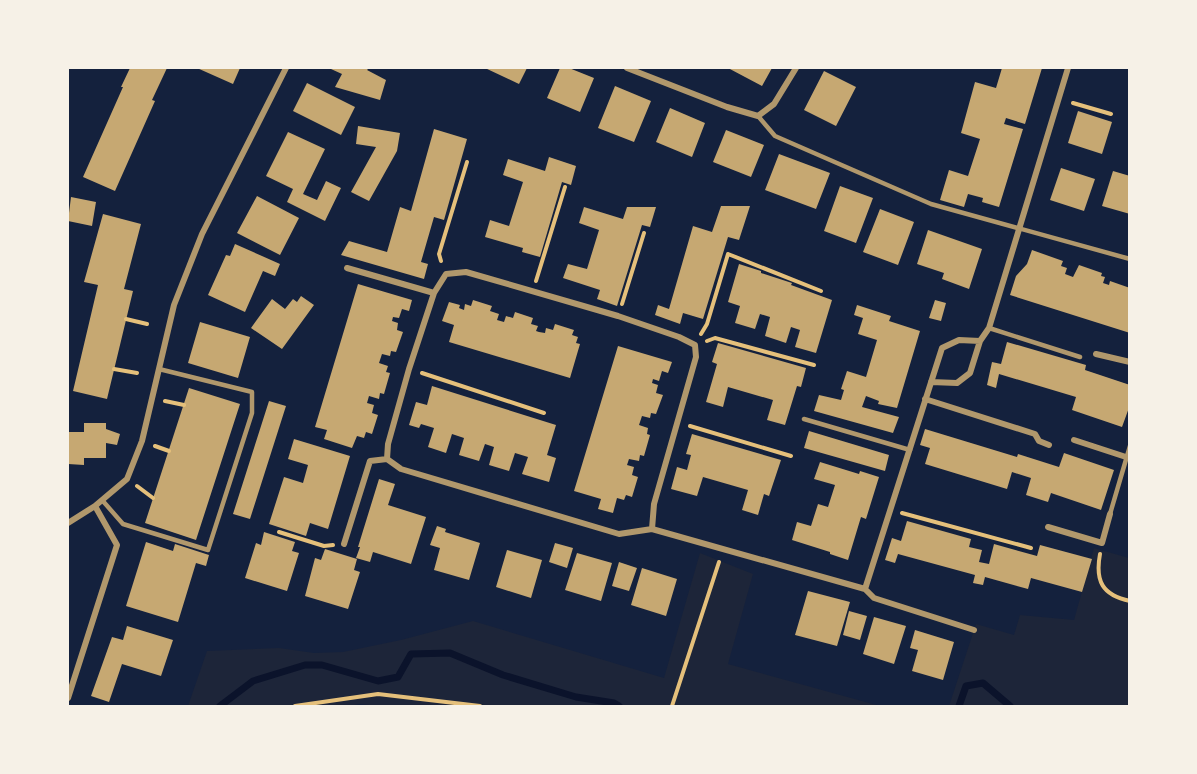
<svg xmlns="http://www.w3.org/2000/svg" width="1197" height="774" viewBox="0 0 1197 774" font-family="'DM Sans',sans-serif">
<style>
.green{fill:#1d2539}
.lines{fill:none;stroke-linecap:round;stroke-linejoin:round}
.stream{stroke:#0b132b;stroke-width:7}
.building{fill:#c6a872}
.path{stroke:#e5c07b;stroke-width:4}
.service{stroke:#b1986c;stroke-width:4.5}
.minor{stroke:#b1986c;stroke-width:6}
</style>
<rect width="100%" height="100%" fill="#14213d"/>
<!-- green -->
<path class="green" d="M1094,548l35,10v148h-180l27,-82 38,11 6,-20 54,5z
M700,553l53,21 -25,90 152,42h-503l-17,-2 -11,2h-161l19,-55 72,-3 35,5 29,-1 58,-12 72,-19 191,57z"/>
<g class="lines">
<!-- stream -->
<path class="stream" d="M220,706l33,-25 52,-16h17l56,16 20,-4 13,-23 39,-1 53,22 73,22 38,6 5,3
M959,706l7,-20 17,-3 27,23"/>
</g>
<!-- building -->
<path class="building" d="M130,68h37l-15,32 3,1 -40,90 -32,-14 40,-90h-2z
M197,68h43l-7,16z
M332,68h37l-2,2 19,10 -6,20 -45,-13 7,-13 -11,-5z
M485,68h42l-8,16z
M560,68h9l25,10 -14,34 -33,-14z
M728,68h44l-10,18z
M1002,68h40l-17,56 -19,-6 -2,6 19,5 -24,78 -17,-5 1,-4 -15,-4 -4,13 -24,-7 9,-30 19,6 12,-37 -19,-6 14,-51 21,6z
M824,71l32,16 -20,39 -32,-16z
M307,83l48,24 -14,28 -48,-24z
M615,86l36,15 -17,41 -36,-14z
M670,108l35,15 -13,34 -36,-15z
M1078,111l34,11 -10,32 -34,-11z
M358,126l42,7 -3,18 -28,50 -18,-9 25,-45 -20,-3z
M434,129l33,10 -23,81 -10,-3 -13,45 7,2 -4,15 -83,-24 8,-14 38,11 13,-45 11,4z
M726,130l38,15 -13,32 -38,-15z
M288,132l37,17 -22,45 14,6 9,-19 15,7 -16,33 -38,-19 6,-13 -27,-13z
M779,154l51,19 -14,36 -51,-19z
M549,157l27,9 -5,19 -9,-3 -22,75 -18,-5 1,-4 -38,-11 5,-17 19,6 14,-44 -20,-7 5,-16 37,12z
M1061,168l34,11 -11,32 -34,-11z
M1113,171l17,5v38l-28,-8z
M840,186l33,12 -17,45 -32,-12z
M257,196l42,22 -19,37 -43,-22z
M71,197l25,5 -4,24 -24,-5z
M721,206h29l-11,34 -11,-3 -25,82 -20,-6 -3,11 -25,-9 3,-10 11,4 24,-83 19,6z
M584,207l39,12 4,-12h29l-6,20 -8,-2 -25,81 -20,-7 3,-9 -37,-12 5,-14 19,5 12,-39 -20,-7z
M880,209l34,13 -16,43 -35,-13z
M103,214l38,10 -17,65 9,2 -26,108 -34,-8 25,-106 -14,-3z
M928,230l54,19 -13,40 -27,-10 2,-6 -27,-9z
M235,244l45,20 -5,12 -12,-5 -18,41 -37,-17 18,-40 4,1z
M1032,250l31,11 -2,5 6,2 -2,6 8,3 6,-12 23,8 -1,3 4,1 -2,6 6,2 1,-4 20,7v45l-120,-38 6,-19 11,-12z
M739,264l22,7v2l31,10 -1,2 41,15 -16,53 -21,-6 5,-17 -9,-3 -5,16 -21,-7 5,-19 -10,-3 -5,15 -20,-6 5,-17 -12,-4z
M358,284l54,16 -3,11 -7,-2 -3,9 -6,-1 -1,4 6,2 -1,7 6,2 -7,20 -5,-1 -1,5 -8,-2 -3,9 9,3 -2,6 4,1 -6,21 -4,-1 -1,6 -10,-3 -2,7 7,2 -2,8 6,2 -6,19 -6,-2 -2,6 -7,-2 -5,12 -28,-9 3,-9 -12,-3z
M301,296l13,9 -32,44 -31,-21 21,-29 13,10 8,-10 4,3z
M473,300l19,6 -2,5 9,3 -2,6 7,2 2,-6 7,2 2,-6 18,6 -2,6 7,2 -2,5 3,1 6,1 1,-5 7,2 2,-6 19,6 -2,5 6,2 -2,6 4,1 -10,34 -121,-36 5,-17 -12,-4 7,-19 11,3 -1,3 5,2 1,-6 6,2z
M935,300l11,3 -5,18 -12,-3z
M857,305l34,11 -2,5 31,10 -23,77 -19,-4 1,-3 -13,-5 -4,11 37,10 -6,16 -79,-22 5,-16 22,5 3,-10 -3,-1 6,-18 19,6 11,-37 -19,-6 5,-16 -9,-3z
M200,322l50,15 -12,41 -50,-15z
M1007,342l79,23 -1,5 45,15v20l-8,22 -50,-17 4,-13 -77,-23 -3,14 -9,-3 5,-23 9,2z
M718,343l88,25 -5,19 -4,-1 -12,39 -18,-5 6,-20 -45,-13 -5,20 -17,-5 11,-38 -5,-2z
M618,346l54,16 -4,11 -6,-2 -3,10 -6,-2 -1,4 6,2 -2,8 7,2 -7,19 -5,-1 -1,5 -8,-2 -3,9 9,3 -1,6 3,1 -6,21 -4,-1 -1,6 -10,-2 -2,6 7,2 -2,8 6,2 -6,20 -6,-2 -2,5 -7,-2 -4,15 -15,-4 3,-10 -27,-8z
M432,386l124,39 -9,30 9,3 -7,24 -27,-8 6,-17 -13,-4 -6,18 -20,-6 5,-18 -9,-3 -6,17 -20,-6 5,-17 -12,-4 -6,19 -18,-6 6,-19 -13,-4 -2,4 -10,-3 7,-23 11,3z
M189,388l51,16 -44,136 -51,-17z
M269,401l17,5 -36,113 -17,-5z
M84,423h22v6l14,5 -3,11 -11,-2v15h-22v7l-16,-1v-32h16z
M925,429l92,28 1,-3 41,13 5,-14 50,17 -13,40 -50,-17 -3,9 -22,-7 5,-17 -19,-6 -5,17 -82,-25 5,-16 -10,-3z
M809,431l80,24 -4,16 -81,-23z
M692,434l89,26 -12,36 -5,-2 -6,21 -16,-5 6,-20 -45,-13 -6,19 -26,-7 6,-22 10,3 4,-15 -5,-1z
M294,439l56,17 -22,73 -18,-6 -4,13 -37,-12 15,-47 19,6 5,-18 -20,-6z
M820,462l39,12 1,-3 19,6 -13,42 -5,-2 -13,43 -18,-6v-2l-38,-12 5,-18 14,4 7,-22 10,3 7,-22 -21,-6z
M379,479l16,5 -7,21 38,12 -15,47 -38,-12 -3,10 -14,-4 4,-11h-2z
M907,521l64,18 -2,8 13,3 -3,12 10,2 5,-20 43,12 3,-11 52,14 -10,33 -51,-14 -3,11 -43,-12 -2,8 -10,-2 2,-8 -77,-21 -3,9 -10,-3 7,-22 9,3z
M437,526l9,3 -1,3 35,11 -11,37 -35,-10 6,-22 -10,-3z
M264,532l31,10 -3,9 7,2 -12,38 -42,-13 11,-35 5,2z
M146,542l27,9 2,-7 34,11 -3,11 -10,-3 -18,59 -52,-16z
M555,543l18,5 -6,20 -18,-6z
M325,549l32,10 -3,11 6,2 -12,37 -43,-13 10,-38 6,2z
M507,550l35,10 -11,38 -35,-11z
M577,553l35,10 -11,38 -36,-11z
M619,562l18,6 -8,23 -17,-5z
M642,568l35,11 -11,37 -35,-11z
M808,591l42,11 -13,44 -42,-11z
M849,611l18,5 -7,24 -17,-5z
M874,617l32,9 -12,38 -31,-10z
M127,626l46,14 -12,36 -39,-12 -13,38 -18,-6 21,-59 11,3z
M915,630l39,12 -11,38 -31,-9 6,-21 -8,-2z"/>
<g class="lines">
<!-- path -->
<path class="path" d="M1073,103l38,11
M441,261l-2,-7 28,-92
M536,281l29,-94
M622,304l22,-71
M126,319l21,5
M701,334l6,-10 21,-70 93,37
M707,341l8,-3 99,27
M114,369l23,4
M422,373l122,40
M165,401l19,4
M690,426l101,30
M155,446l14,5
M137,486l16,12
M902,513l129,35
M279,532l45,14 9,-1
M1100,554c-5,27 2,41 30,47
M295,706l83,-12 102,12
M672,706l47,-144"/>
<!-- service -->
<path class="service" d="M758,116l17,20 156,68 199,55
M989,328l91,29
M804,419l106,31
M102,500l21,24 85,26 44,-137v-21l-93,-23
M1110,514l20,-68"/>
<!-- minor -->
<path class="minor" d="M627,68l100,39 31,9 16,-12 22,-36
M347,268l87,25
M1096,354l34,8
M931,382l26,1 13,-10 10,-32 9,-13 79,-260
M925,399l110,35 4,7 10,4
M1074,440l52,17
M68,523l27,-17 32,-27 15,-38 32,-136 28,-71 84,-166
M1048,527l54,16 8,-29
M652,529l2,-25 42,-147 -1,-12 -16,-8 -61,-21 -152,-44 -20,2 -12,19 -25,76 -21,75 -1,15 14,10 218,65 33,-5 213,60 77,-241 17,-8 21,1
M344,544l26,-83 17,-2
M865,589l9,9 100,32
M68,698l49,-153 -22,-39"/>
</g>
<!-- border -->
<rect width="1197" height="774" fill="none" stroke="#f6f1e7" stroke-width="138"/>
</svg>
